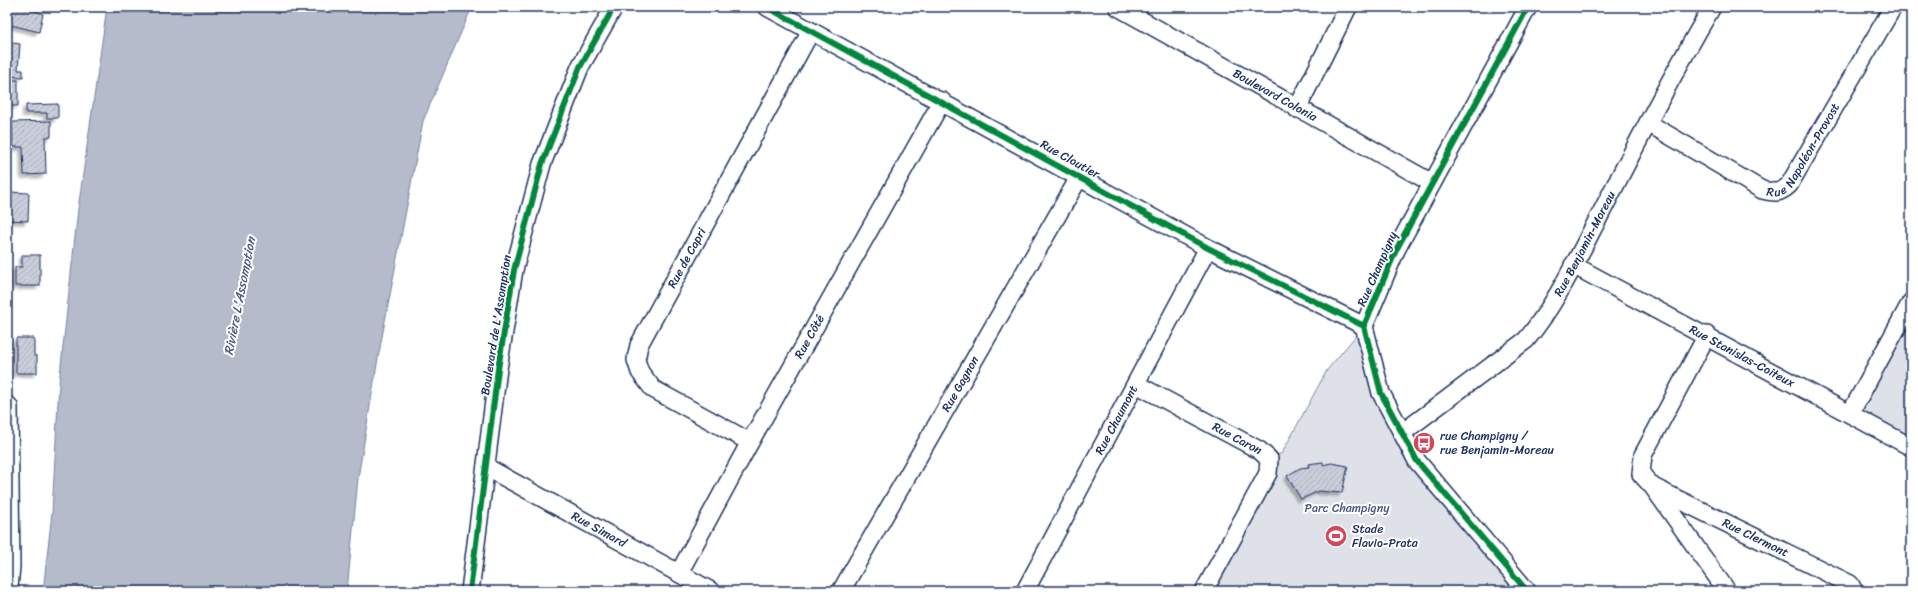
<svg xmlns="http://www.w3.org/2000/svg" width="1918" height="598" viewBox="0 0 1918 598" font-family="Sriracha,sans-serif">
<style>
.park{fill:#dee1e7;stroke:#7c88a2}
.water{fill:#b5bbca;stroke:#77839f}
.building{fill:url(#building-hatch);stroke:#1b2f5e;filter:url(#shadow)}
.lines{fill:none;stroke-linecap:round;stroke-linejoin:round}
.minor-casing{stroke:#1b2f5e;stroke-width:20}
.major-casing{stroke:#1b2f5e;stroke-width:24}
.minor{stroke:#fff;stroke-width:17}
.major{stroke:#fff;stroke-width:21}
.cycleway-casing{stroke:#fff;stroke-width:8}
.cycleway{stroke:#00873e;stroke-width:6}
.labels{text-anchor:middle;stroke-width:4;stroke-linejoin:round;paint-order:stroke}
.street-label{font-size:12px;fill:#1b2f5e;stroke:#fff}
.poi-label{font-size:12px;fill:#1b2f5e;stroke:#fff;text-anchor:start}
.park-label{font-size:12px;fill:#4c5c80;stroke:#fff}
.water-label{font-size:13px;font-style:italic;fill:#49597e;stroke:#fff}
</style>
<defs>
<pattern id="building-hatch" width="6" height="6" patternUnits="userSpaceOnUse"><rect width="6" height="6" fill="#caceda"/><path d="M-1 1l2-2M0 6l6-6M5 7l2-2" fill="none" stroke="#adb1be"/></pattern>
<filter id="shadow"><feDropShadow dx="-3.5" dy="3.5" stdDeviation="1" flood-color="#0004"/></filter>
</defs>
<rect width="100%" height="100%" fill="#fff"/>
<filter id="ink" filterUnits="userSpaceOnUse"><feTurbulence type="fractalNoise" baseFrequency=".025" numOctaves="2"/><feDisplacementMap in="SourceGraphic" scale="8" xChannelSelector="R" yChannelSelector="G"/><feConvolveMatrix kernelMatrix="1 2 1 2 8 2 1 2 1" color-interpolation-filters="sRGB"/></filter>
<g filter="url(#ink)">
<!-- park -->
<path class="park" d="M1911,302v142l-61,-30z
M1364,326l38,107 127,158h-325l65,-132 13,-6 45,-83z"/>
<!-- water -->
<path class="water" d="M107,7h365l-49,114 -45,237 -20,120 -11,113h-304l9,-78 7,-129 19,-175z"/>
<!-- building -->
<path class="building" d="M7,7h19l17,7 -4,18 -32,-8z
M7,42l13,2 -2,26h5v7l-16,-1z
M7,80h11v26h-11z
M58,104v14h-11v-5h-21v-8z
M51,121v16h-6l1,37 -22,1 -1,-28h-10l-1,-25z
M9,192l20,1 -1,28 -20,-1z
M22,255h18v31h-25v-19h7z
M16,338h18v18h3v17h-21z
M1323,462v3l8,-2 17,3 -6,27 -23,-2 -18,8 -14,-23 13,-8 9,-1 -1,-3z"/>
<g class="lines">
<!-- minor casing -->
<g class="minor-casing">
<g id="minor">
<path d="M767,7l441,241 156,78"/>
<path id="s1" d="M1118,7l314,176"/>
<path d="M1297,109l51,-102"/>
<path id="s2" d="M1648,123l114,67c13,3 17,4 27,-5l104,-178"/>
<path id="s3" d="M1573,265l338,182"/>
<path d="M1707,335l-64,120 -2,19 12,13 74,104"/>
<path id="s4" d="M1136,384l123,66 10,9 -1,14 -64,118"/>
<path d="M1850,414l61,-112"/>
<path id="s5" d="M1402,433l124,-93c31,-37 51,-82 74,-125 36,-70 72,-140 112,-208"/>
<path id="s6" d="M750,442l-97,-53 -13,-17 -4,-12 3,-15 172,-314"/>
<path id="s7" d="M486,467l225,124"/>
<path id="s8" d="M1655,488l195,96 4,7"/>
<path id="s9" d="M679,573l71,-131 192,-341"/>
<path d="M470,591l28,-222 16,-99 28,-106 38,-97 34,-60"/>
<path id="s10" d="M841,591l239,-415"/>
<path id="s11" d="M1025,591l183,-343"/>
<path d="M1527,591l-110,-130 -36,-68 -17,-67 32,-76 132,-243"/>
</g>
</g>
<!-- major casing -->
<g class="major-casing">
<path id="major" d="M7,407l2,159 -2,22"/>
</g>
<!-- minor -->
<use href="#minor" class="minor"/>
<!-- major -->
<use href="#major" class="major"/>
<!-- cycleway casing -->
<g class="cycleway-casing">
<path id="cycleway" d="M767,7l441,241 156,78
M470,591l28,-222 16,-99 28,-106 38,-97 34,-60
M1527,591l-110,-130 -36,-68 -17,-67 32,-76 132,-243"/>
</g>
<!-- cycleway -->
<use href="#cycleway" class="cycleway"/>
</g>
</g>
<!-- icons -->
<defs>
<g id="bus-disc" transform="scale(1.15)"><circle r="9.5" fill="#d1495b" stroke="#fff"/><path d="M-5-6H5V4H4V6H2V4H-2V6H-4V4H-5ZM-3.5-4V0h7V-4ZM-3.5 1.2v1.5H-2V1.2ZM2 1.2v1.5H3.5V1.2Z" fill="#fff"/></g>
<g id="stadium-disc" transform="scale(1.15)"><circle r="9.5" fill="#d1495b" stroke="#fff"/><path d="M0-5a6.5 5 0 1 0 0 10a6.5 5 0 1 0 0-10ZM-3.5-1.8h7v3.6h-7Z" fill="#fff"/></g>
</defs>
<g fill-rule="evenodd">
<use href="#bus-disc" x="1424" y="443"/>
<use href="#stadium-disc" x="1336" y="536"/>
</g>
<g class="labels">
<!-- street labels -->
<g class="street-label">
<text dy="4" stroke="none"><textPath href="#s1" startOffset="180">Boulevard Colonia</textPath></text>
<text dy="4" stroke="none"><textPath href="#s2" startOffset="196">Rue Napoléon-Provost</textPath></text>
<text transform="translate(1070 159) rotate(29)" y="4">Rue Cloutier</text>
<text dy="4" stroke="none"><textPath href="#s5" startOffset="268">Rue Benjamin-Moreau</textPath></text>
<text dy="4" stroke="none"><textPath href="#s6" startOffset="259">Rue de Capri</textPath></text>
<text transform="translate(1377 269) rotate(-66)" y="4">Rue Champigny</text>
<text transform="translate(496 325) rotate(-81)" y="4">Boulevard de L'Assomption</text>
<text dy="4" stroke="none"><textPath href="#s9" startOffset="270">Rue Côté</textPath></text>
<text dy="4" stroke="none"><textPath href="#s3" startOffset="192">Rue Stanislas-Coiteux</textPath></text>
<text dy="4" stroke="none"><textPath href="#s10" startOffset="239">Rue Gagnon</textPath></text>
<text dy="4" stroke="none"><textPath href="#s11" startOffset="194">Rue Chaumont</textPath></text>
<text dy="4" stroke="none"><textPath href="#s4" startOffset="115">Rue Caron</textPath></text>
<text dy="4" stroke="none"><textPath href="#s7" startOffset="129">Rue Simard</textPath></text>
<text dy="4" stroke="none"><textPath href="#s8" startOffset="112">Rue Clermont</textPath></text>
</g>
<!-- poi labels -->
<g class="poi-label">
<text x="1440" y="440">rue Champigny /<tspan x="1440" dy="14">rue Benjamin-Moreau</tspan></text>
<text x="1352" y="533">Stade<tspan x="1352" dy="14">Flavio-Prata</tspan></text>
</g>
<!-- park labels -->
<g class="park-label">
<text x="1347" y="512">Parc Champigny</text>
</g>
<!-- water labels -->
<g class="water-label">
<text transform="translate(239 296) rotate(-79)" y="5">Rivière L'Assomption</text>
</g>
</g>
<!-- margin -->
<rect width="1918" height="598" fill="none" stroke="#fff" stroke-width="24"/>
<rect x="12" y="12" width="1894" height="574" fill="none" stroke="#1b2f5e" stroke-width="1.5" filter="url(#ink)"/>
</svg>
